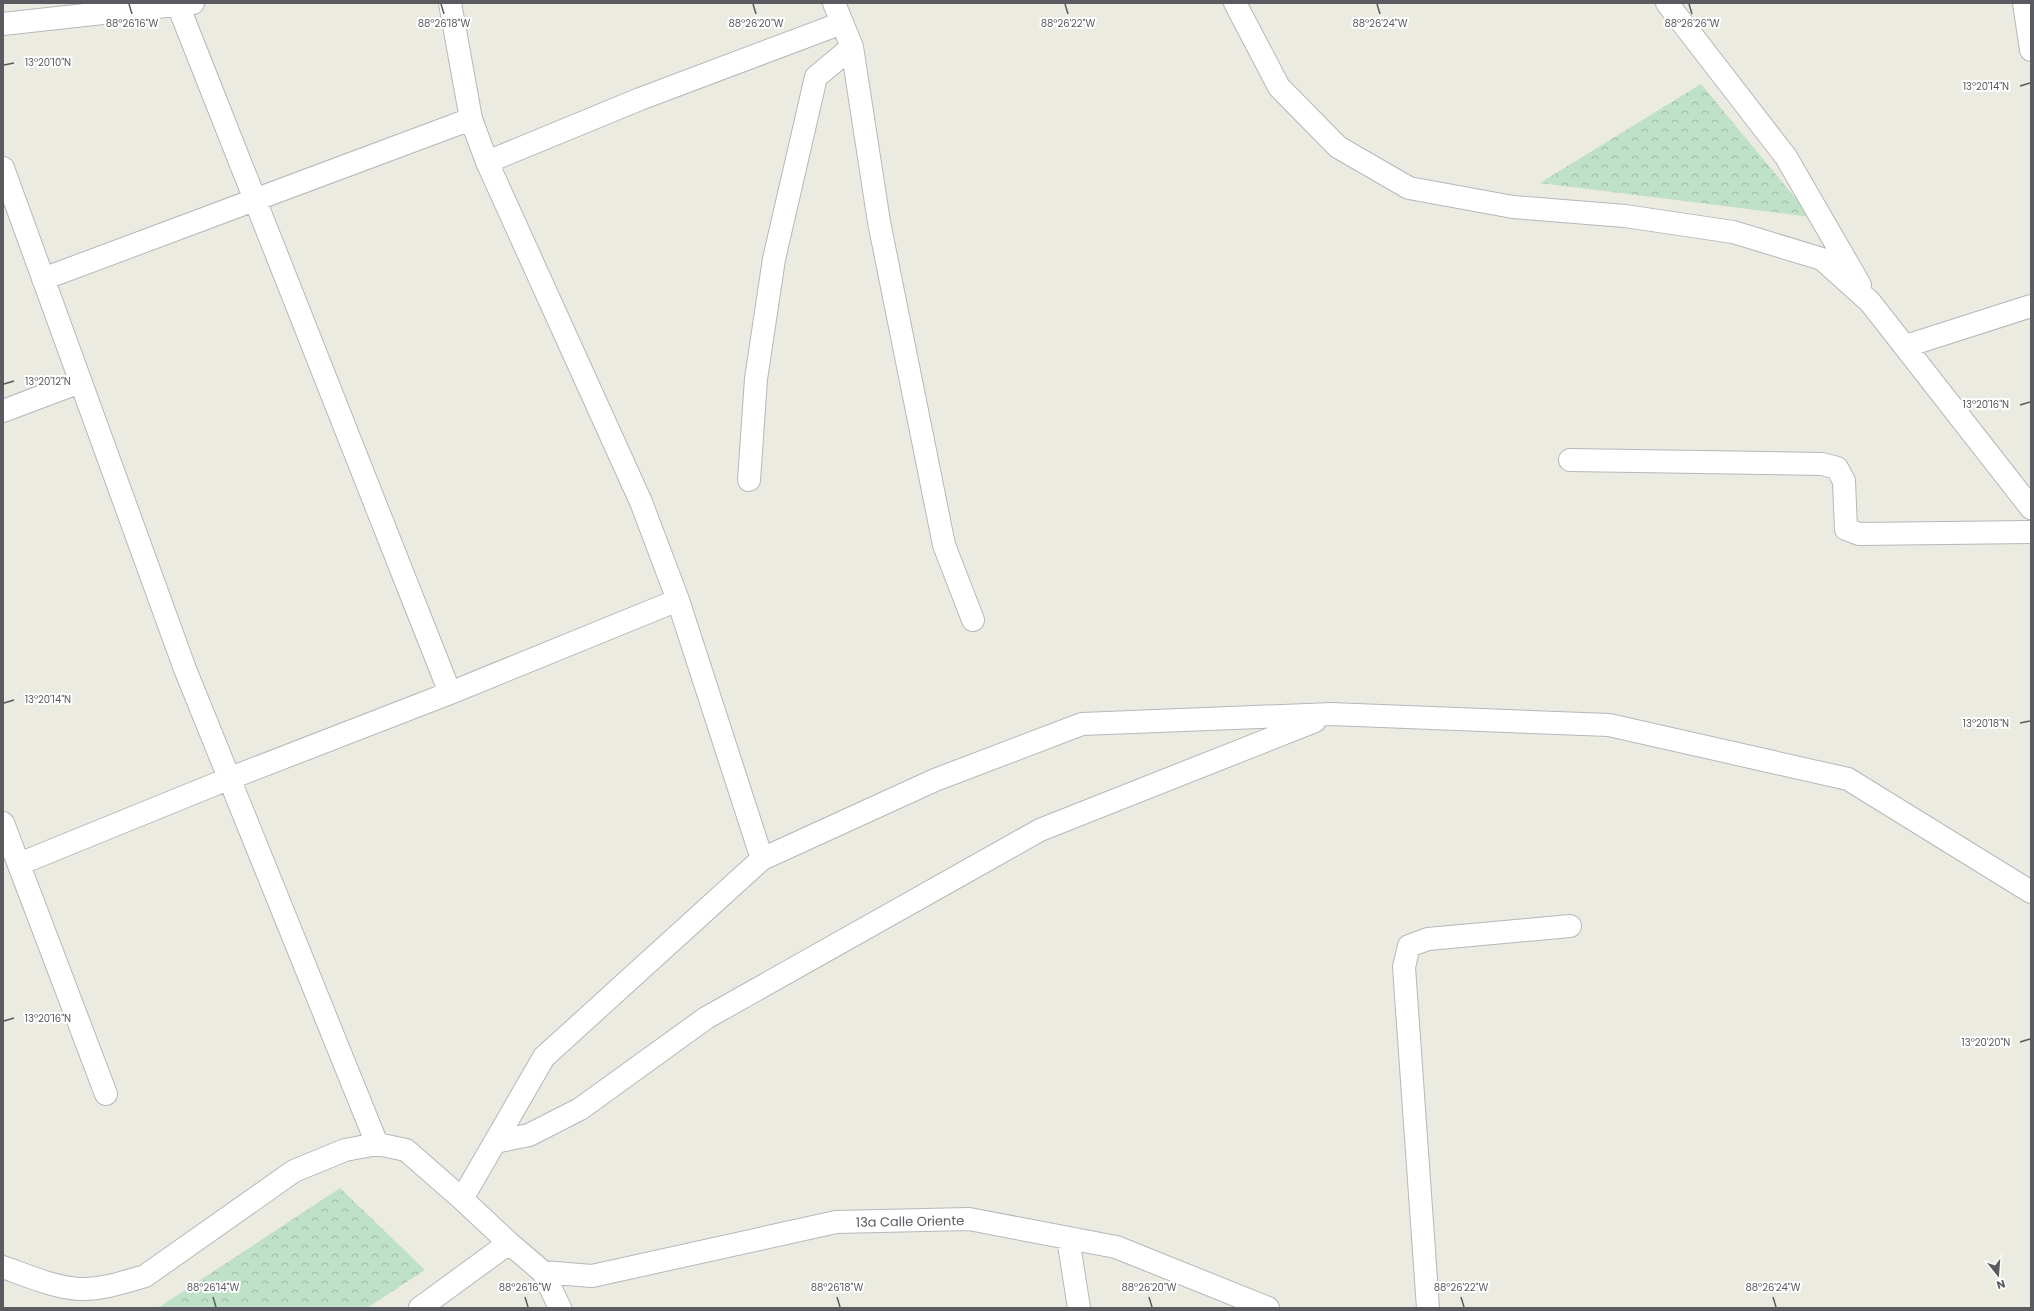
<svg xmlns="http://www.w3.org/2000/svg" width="2034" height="1311" viewBox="0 0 2034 1311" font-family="Poppins,sans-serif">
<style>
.park{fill:url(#park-crowns)}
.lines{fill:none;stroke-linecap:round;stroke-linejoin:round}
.minor-casing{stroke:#b7b7bc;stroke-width:24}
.minor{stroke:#fff;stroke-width:22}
.ticks{fill:none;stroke:#5a5b60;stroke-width:1.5}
.labels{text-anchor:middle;stroke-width:4;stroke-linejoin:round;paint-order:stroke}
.street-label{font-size:13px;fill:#5a5b60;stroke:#fff}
.ticks-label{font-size:10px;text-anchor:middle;fill:#5a5b60;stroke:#fff;stroke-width:4;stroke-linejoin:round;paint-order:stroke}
</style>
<defs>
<pattern id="park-crowns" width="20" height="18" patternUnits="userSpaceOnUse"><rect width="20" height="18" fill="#bfe1c8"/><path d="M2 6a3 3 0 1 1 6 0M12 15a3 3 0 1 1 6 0" fill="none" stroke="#9eb9a6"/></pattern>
</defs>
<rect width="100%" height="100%" fill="#ebebe1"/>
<!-- park -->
<path class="park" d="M1701,84l110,133 -271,-34z
M340,1188l85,82 -58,38h-209z"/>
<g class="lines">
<!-- minor casing -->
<g class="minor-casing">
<path id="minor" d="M450,3l21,116 16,43 154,340 37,98 84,259
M834,3l18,44 27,175 65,323 29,75
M1235,3l44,84 59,60 71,41 104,19 112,9 108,16 89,27 48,43 161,206
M1667,3l119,154 74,128
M2024,3l7,47
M178,5l272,688
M3,24l190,-21
M487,162l153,-63 202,-76
M3,168l182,501 192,475
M43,279l428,-160
M1906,346l125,-40
M3,411l77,-29
M1570,460l252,4 15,4 7,13 2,48 13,5 172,-2
M749,480l7,-101 18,-120 42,-182 36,-30
M3,823l103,271
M19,864l209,-85 222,-86 228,-93
M495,1142l34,-7 51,-26 126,-91 334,-188 275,-109
M462,1199l82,-142 218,-198 173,-79 147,-56 249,-10 278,11 239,54 183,113
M1068,1238l11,70
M3,1267c25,9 50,20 76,22 22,1 46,-7 66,-13l149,-105 51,-21 32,-6 29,6 56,49 47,44 34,29 17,36
M543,1272l49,4 244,-54 133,-3 147,28 152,61
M420,1308l89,-65
M1428,1308l-24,-341 5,-21 19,-7 142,-13"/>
</g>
<!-- minor -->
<use href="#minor" class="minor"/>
</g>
<!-- ticks -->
<path class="ticks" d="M129,4l3,10M441,4l3,10M753,4l3,10M1065,4l3,10M1377,4l3,10M1689,4l3,10M4,65l10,-2M2020,86l10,-3M4,384l10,-3M2020,405l10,-3M4,703l10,-3M2020,723l10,-2M4,1021l10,-3M2020,1042l10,-3M213,1297l3,10M525,1297l3,10M837,1297l3,10M1149,1297l3,10M1461,1297l3,10M1773,1297l3,10"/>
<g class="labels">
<!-- street labels -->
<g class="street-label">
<text transform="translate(910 1221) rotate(-1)" y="5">13a Calle Oriente</text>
</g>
</g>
<g class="ticks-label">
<text x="132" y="27">88°26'16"W</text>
<text x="444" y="27">88°26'18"W</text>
<text x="756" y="27">88°26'20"W</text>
<text x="1068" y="27">88°26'22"W</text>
<text x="1380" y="27">88°26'24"W</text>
<text x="1692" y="27">88°26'26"W</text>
<text x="48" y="66">13°20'10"N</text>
<text x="1986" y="90">13°20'14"N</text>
<text x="48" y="385">13°20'12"N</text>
<text x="1986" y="408">13°20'16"N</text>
<text x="48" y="703">13°20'14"N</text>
<text x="1986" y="727">13°20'18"N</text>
<text x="48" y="1022">13°20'16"N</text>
<text x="1986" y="1046">13°20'20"N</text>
<text x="213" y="1291">88°26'14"W</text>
<text x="525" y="1291">88°26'16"W</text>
<text x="837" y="1291">88°26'18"W</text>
<text x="1149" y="1291">88°26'20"W</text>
<text x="1461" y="1291">88°26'22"W</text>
<text x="1773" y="1291">88°26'24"W</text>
</g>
<!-- border -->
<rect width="2034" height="1311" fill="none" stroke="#5a5b60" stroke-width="8"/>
<!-- north arrow -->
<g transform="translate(1998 1275) rotate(163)" stroke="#ffffff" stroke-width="3" paint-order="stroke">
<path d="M0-3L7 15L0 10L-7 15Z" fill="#5a5b60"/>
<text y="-6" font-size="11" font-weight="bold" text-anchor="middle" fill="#5a5b60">N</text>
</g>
</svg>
